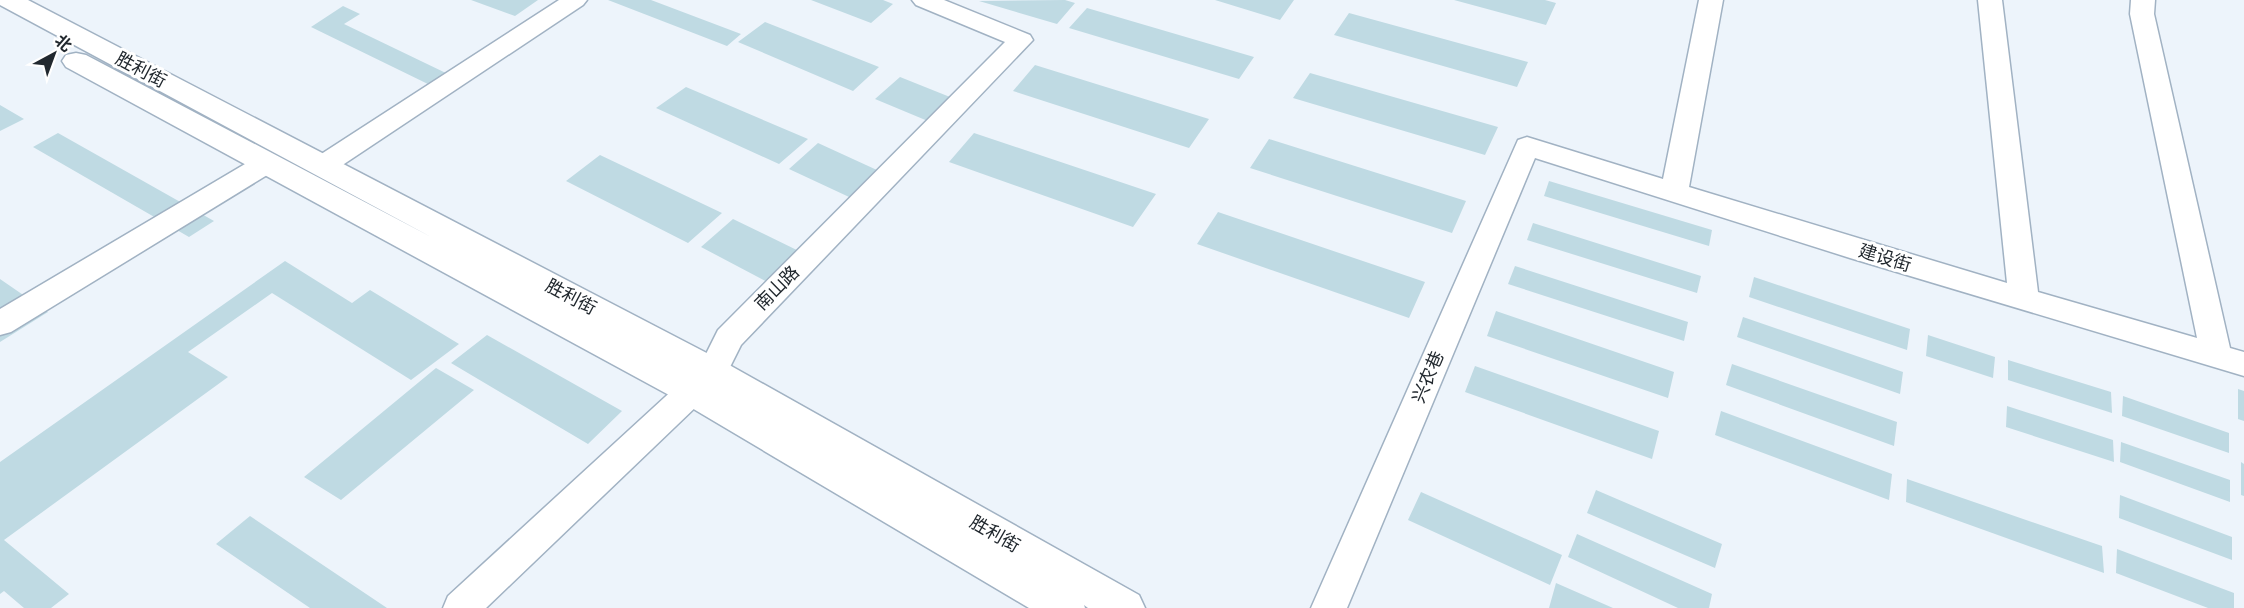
<svg xmlns="http://www.w3.org/2000/svg" width="2244" height="608" viewBox="0 0 2244 608" font-family="Commissioner,'Noto Sans SC',sans-serif">
<style>
.building{fill:#bfdae3}
.lines{fill:none;stroke-linecap:round;stroke-linejoin:round}
.minor-casing{stroke:#a1b2c3;stroke-width:3}
.major-casing{stroke:#a1b2c3;stroke-width:3}
.minor{fill:#fff;fill-rule:evenodd}
.major{fill:#fff;fill-rule:evenodd}
.labels{text-anchor:middle;stroke-width:6;stroke-linejoin:round;paint-order:stroke}
.street-label{font-size:18px;fill:#22292f;stroke:#fff}
</style>
<rect width="100%" height="100%" fill="#edf4fb"/>
<!-- building -->
<path class="building" d="M471,0h67l-23,16z
M608,0h43l90,34 -14,12z
M811,0h72l10,4 -22,19z
M1065,0l10,3 -18,21 -78,-23z
M1215,0h79l-14,20z
M1454,0h91l11,3 -10,22z
M343,6l17,8 -16,10 106,51 -18,11 -121,-59z
M1087,8l167,49 -15,22 -170,-51z
M1349,13l179,49 -11,25 -183,-52z
M765,22l114,45 -26,24 -115,-49z
M1035,65l174,54 -20,29 -176,-57z
M1310,73l188,54 -13,28 -192,-57z
M900,77l60,24 -25,23 -60,-25z
M686,87l122,52 -29,25 -123,-56z
M0,105l24,14 -24,12z
M58,133l156,88 -25,16 -156,-90z
M974,133l182,61 -23,33 -184,-65z
M1269,139l197,62 -14,32 -202,-65z
M818,143l72,33 -28,27 -73,-34z
M600,155l122,58 -34,30 -122,-62z
M1549,181l163,49 -3,16 -165,-50z
M1218,212l207,70 -16,36 -212,-74z
M733,219l74,36 -32,31 -74,-39z
M1533,223l168,53 -4,17 -170,-53z
M285,261l67,42 18,-13 89,54 -48,36 -139,-87 -84,59 40,25 -224,163 65,54 -18,14h-27l-20,-17 -4,3v-132z
M1515,266l173,56 -4,19 -176,-57z
M1754,277l156,52 -3,21 -158,-53z
M0,279l48,33 -48,30z
M1496,311l178,61 -6,26 -181,-62z
M1743,317l160,55 -3,22 -163,-57z
M487,335l135,76 -34,33 -137,-81z
M1928,335l67,22 -2,21 -67,-22z
M2008,360l103,32 1,21 -104,-33z
M1732,364l165,58 -3,24 -168,-61z
M1475,366l184,65 -7,28 -187,-67z
M436,368l38,22 -133,110 -37,-23z
M2238,389l6,2v30l-6,-2z
M2123,396l106,37v20l-107,-37z
M2007,406l106,34 1,22 -108,-35z
M1721,411l171,63 -3,26 -174,-65z
M2121,442l109,38v22l-110,-40z
M2241,462l3,2v32l-3,-1z
M1907,479l195,67 2,27 -198,-71z
M1596,490l126,54 -7,24 -128,-55z
M1421,492l141,63 -12,30 -142,-65z
M2120,495l112,42v23l-113,-42z
M250,516l137,92h-77l-94,-64z
M1577,534l135,60 -3,14h-31l-110,-51z
M2117,549l117,44v15h-26l-92,-35z
M1556,583l57,25h-64z"/>
<g class="lines">
<!-- minor casing -->
<g class="minor-casing">
<path id="minor" d="M559,0h28l-4,5 -251,167 -10,3 -10,-3 -3,-6 3,-6z
M912,0h32l86,35 3,5 -292,305 -18,36 -237,227h-43l5,-12 253,-232 17,-34 287,-288 -89,-37z
M1699,0h24l-34,187 318,96 -29,-283h24l36,292 159,46 -67,-324 1,-14h24l-1,14 76,334 14,4v24l-394,-118 -315,-100 -188,450h-36l207,-468 9,-3 136,42z
M267,154l10,3 3,6 -3,6 -266,163 -11,3v-26l257,-152z"/>
</g>
<!-- major casing -->
<g class="major-casing">
<path id="major" d="M0,0h28l696,362 415,233 6,13h-57l-4,-3 1,3h-56l-349,-207 -614,-334 -4,-6 4,-6 10,-2 10,2 347,183 -433,-233z"/>
</g>
<!-- minor -->
<use href="#minor" class="minor"/>
<!-- major -->
<use href="#major" class="major"/>
</g>
<g class="labels">
<!-- street labels -->
<g class="street-label">
<text transform="translate(141 70) rotate(28)" y="6">胜利街</text>
<text transform="translate(1885 258) rotate(17)" y="6">建设街</text>
<text transform="translate(777 288) rotate(-45)" y="6">南山路</text>
<text transform="translate(571 297) rotate(28)" y="6">胜利街</text>
<text transform="translate(1428 377) rotate(-67)" y="6">兴农巷</text>
<text transform="translate(995 534) rotate(30)" y="6">胜利街</text>
</g>
</g>
<!-- north arrow -->
<g transform="translate(54 54) rotate(41)" stroke="#ffffff" stroke-width="4.5" paint-order="stroke">
<path d="M0-4.5L10 22L0 15L-10 22Z" fill="#22292f"/>
<text y="-9" font-size="16" font-weight="bold" text-anchor="middle" fill="#22292f">北</text>
</g>
</svg>
